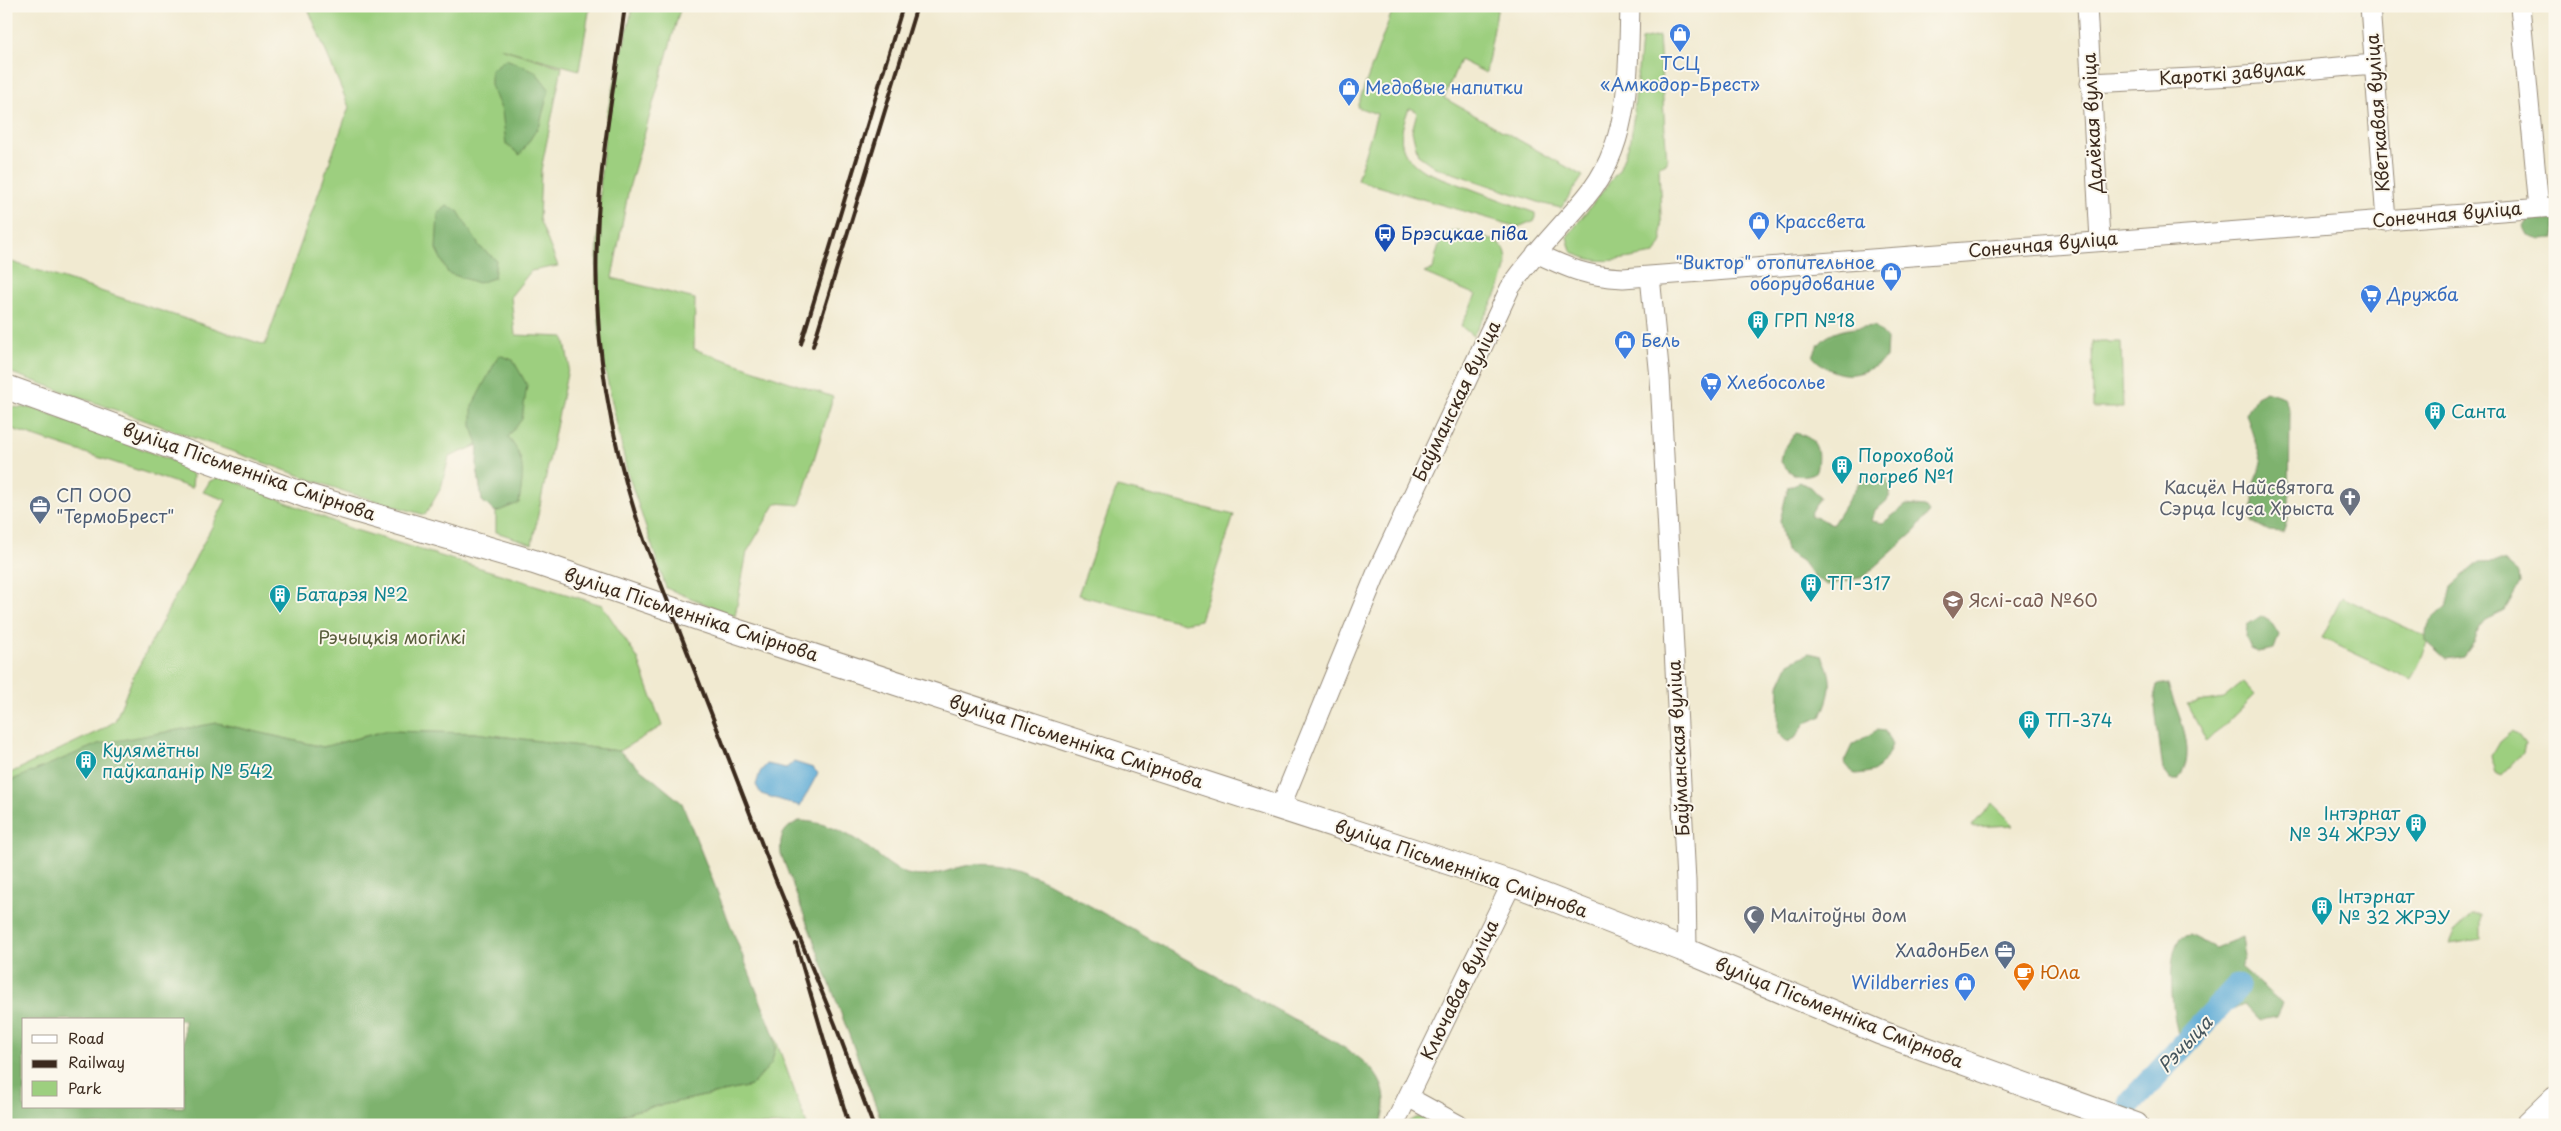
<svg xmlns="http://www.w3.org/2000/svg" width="2561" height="1131" viewBox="0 0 2561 1131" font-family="'Playpen Sans',sans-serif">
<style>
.green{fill:#9dcf7f;stroke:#6c7c4e}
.forest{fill:#7eb26e;stroke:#5c6e46;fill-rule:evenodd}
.water{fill:#5caad6;stroke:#4c6a7a}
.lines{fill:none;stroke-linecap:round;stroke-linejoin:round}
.river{stroke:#5caad6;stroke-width:25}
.minor-casing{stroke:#968a78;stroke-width:21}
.major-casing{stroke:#968a78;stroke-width:26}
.minor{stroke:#fff;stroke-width:19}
.major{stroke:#fff;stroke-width:24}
.rail{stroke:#3b2a1e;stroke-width:4}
.labels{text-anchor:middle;stroke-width:4;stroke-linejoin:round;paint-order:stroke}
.shop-label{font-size:18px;fill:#366cbe;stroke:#fbf7ec;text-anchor:start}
.street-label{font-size:18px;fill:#3b2a1e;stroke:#fbf7ec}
.transit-label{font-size:18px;fill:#164399;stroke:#fbf7ec;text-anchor:start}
.culture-label{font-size:18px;fill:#0d838f;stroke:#fbf7ec;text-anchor:start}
.worship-label{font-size:18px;fill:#5b616d;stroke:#fbf7ec;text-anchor:end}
.service-label{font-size:18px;fill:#4e5e75;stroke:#fbf7ec;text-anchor:start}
.education-label{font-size:18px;fill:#785e54;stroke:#fbf7ec;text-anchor:start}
.park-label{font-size:18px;fill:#585c3b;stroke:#fbf7ec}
.food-label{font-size:18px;fill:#c56008;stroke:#fbf7ec;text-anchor:start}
.water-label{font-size:19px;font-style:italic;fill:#47575e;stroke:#fbf7ec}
</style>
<rect width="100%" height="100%" fill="#fbf7ec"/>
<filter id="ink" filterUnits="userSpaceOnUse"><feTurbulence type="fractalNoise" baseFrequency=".02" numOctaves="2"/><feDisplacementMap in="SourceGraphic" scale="10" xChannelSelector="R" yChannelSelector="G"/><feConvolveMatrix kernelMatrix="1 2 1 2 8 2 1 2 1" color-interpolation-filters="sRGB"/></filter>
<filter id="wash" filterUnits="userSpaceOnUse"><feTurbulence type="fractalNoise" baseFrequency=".0096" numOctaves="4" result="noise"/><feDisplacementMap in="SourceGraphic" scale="20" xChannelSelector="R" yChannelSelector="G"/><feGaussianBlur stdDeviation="1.12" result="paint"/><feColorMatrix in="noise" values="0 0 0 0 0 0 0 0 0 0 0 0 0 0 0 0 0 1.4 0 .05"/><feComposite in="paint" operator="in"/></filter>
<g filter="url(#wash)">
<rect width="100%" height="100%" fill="#f1ead1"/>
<!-- green -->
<path class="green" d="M307,6h283l-11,64 -79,-22 62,19 -21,103 -2,49 19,47 -27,5 -20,25 4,39 49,2 5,27 -37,180 -36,-12v-20l-14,-11 -5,-35 1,-21 -29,12 -8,31 -16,27 -76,-22 -343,-122v-111l259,85 84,-238z
M633,6h48l-52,182 -17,90 83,21 -1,50 139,48 -33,108 -24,-2 -29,49 -12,64 -69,-28 -39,-117 -25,-115 -6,-73 5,-112 6,-57z
M1394,6h104l-12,67 -26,-13 -16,38 139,78 -22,32 -17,-4 -109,-37 -17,-12 -6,-24 5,-19 -8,-4c-11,28 -13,45 15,63l111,42v7l-17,7 -161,-47 20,-66 -20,-7z
M1659,36l8,127 -8,3 3,75 -7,13c-29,4 -59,14 -84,-3l-4,-14 52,-67 12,-31 10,-99z
M1457,230c12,4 29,6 41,13 26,16 -14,73 -25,93l-12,-10 15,-31 -52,-22 9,-4c4,-17 5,-36 24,-39z
M2092,342h29l2,66h-30z
M6,407l28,1 155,59 4,9 -1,12 -186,-61z
M222,476l130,53 250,76 36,54 24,67 -43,25 -144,-18 -90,-2 -62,16 -106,-24 -211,73v-21l95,-45 14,-9 18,-44 93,-177 -23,-8 7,-11z
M1117,487l117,28 -34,105 -16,3 -106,-28z
M2342,597l88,42 -19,41 -89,-42z
M2243,682l12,13 -48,47 -20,-38 36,-6z
M2511,732l7,3 7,9 -2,9 -22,23 -6,-3 -4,-17 8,-14z
M1992,803l22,22 -43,2z
M2472,915h9v24l-32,5 5,-12z
M774,1035l33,90h-200l8,-7 19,-7 117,-25 24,-36z
M1427,1116l29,9h-53l12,-7z"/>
<!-- forest -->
<path class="forest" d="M506,59l29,12 14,18 -9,35 -20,31 -14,-11 -4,-33 -11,-25v-16z
M447,206l11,5 22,36 16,13 -2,18 -16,5 -30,-10 -12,-24 2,-35z
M2555,218v20l-15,1 -12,-4 -4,-8 4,-7z
M1875,326l12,13 -1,19c-25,21 -49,23 -73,-1 7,-28 38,-29 62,-31z
M499,355l14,5 14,25 -5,34 -14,18c19,23 15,39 11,66l-23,9 -14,-11 -5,-35 1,-21 -6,-18v-21z
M2266,391l18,6 6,14 -1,104 -6,17 -14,-1 -17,-9 2,-39 8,-20 -16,-49 10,-18z
M1795,433c24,5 25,18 21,39 -17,7 -24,4 -35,-10l2,-11z
M1865,473l20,4c11,16 4,24 -10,33l-3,11 11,2 23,-18 19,2 4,5 -13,18 -52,47 -37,8 -12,-7 -13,-17 -16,-10 -6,-30 8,-34 11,-5 12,5 9,10 -10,18 23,9z
M2504,561l15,13 1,10 -16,27 -19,9 -6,7 -4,14 -11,15 -18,3 -20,-18c-1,-18 5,-25 20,-33l5,-22 28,-24z
M2261,616l10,6 8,13 -5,14 -16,3 -7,-3 -5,-12 1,-12z
M1809,653l13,3c13,24 9,37 -1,61l-16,6 -9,14 -9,5 -9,-9 1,-48 10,-22z
M2161,683l7,2c10,31 31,66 10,95h-8l-7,-9 -9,-72 3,-14z
M217,723l106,24 62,-16 90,2 144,18 63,52 92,232 1,15 -4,14 -20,22 -117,25 -19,7 -8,7h-601v-329l4,-15 88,-37zM24,1020h160v87h-160z
M1877,730l8,1 7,14c-10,22 -13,28 -38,29l-10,-12 8,-17z
M799,821c26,0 53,14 73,30 11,8 22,19 35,23 23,6 41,-5 63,-9 27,-6 53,6 77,17l286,159c34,20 63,40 48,84h-498l-102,-271c-2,-17 2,-26 18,-33z
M2190,935l25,13 27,-11 3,19 -5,11 43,37 -6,13 -18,3 -15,-16c-20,6 -31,26 -48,38l-17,-4c-7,-23 -13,-81 1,-100z"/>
<!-- water -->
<path class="water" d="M794,762l19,6 5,5 -18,33 -39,-12 -5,-9 4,-13 7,-8 19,4z"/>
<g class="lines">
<!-- river -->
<path class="river" d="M2132,1101l105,-114"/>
</g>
</g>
<g filter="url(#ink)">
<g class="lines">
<!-- minor casing -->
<g class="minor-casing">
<path id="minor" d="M2087,6l13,234
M2370,6l16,215
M2520,6l19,202
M2090,83l144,-7 140,-12
M1536,253c34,16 49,23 87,25l932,-71
M1650,276l10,102 26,503 1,70
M1280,808l96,-234 134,-286c22,-33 51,-61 76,-91 45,-53 42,-126 44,-191
M1408,1097l51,28
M1394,1125l118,-242"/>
</g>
<!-- major casing -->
<g class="major-casing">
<path id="major" d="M6,387l301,109 227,66 202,69 776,252 175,68 192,81 257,93
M2528,1125l27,-26"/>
</g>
<!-- minor -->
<use href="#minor" class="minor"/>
<!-- major -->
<use href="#major" class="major"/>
<!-- rail -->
<path class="rail" d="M625,6c-10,77 -26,156 -28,233 -4,103 13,204 47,301l131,338 60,146 38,101
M801,344l102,-338
M813,346l104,-340
M796,944l53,181"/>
</g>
</g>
<!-- icons -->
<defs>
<g id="shop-pin" transform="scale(1.125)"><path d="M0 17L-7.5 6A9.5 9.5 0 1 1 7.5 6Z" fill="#3f7fe0" stroke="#fbf7ec"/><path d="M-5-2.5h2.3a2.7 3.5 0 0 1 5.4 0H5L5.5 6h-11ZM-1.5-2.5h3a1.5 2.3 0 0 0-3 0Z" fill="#fff"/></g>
<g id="bus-pin" transform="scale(1.125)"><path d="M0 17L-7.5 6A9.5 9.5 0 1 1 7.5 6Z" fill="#1a4fb4" stroke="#fbf7ec"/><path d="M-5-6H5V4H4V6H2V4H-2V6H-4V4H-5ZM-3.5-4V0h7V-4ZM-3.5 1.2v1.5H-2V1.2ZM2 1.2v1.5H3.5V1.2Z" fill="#fff"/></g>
<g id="supermarket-pin" transform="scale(1.125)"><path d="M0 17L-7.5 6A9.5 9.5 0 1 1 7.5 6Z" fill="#3f7fe0" stroke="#fbf7ec"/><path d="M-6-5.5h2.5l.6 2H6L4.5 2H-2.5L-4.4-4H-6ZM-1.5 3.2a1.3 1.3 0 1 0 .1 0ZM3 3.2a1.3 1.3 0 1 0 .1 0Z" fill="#fff"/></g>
<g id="building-pin" transform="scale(1.125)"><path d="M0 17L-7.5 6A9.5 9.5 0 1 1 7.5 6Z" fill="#0f9aa8" stroke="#fbf7ec"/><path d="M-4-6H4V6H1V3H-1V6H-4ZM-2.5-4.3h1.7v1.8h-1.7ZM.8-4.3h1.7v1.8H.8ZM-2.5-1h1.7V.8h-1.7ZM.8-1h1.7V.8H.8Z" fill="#fff"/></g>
<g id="church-pin" transform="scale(1.125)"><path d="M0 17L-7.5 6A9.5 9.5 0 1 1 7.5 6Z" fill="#6b7280" stroke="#fbf7ec"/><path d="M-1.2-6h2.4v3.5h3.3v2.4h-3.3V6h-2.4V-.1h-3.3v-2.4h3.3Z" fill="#fff"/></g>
<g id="office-pin" transform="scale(1.125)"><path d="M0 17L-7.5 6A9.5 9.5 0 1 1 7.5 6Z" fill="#5c6f8a" stroke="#fbf7ec"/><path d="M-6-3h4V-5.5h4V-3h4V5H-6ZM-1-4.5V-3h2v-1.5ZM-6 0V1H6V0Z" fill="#fff"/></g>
<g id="school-pin" transform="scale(1.125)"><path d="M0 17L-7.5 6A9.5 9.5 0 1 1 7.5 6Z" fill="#8d6e63" stroke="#fbf7ec"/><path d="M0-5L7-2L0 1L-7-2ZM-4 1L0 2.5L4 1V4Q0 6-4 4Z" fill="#fff"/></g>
<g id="mosque-pin" transform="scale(1.125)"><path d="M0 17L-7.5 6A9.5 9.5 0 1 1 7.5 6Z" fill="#6b7280" stroke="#fbf7ec"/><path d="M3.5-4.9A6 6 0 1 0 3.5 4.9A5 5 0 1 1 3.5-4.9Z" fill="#fff"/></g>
<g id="cafe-pin" transform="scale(1.125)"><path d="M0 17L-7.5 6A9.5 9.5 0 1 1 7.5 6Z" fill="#e8710a" stroke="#fbf7ec"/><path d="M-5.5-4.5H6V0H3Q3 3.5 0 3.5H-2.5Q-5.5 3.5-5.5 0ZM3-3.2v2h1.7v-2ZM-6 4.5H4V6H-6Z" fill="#fff"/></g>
</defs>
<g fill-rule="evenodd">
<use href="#shop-pin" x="1680" y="34"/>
<use href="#shop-pin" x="1349" y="88"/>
<use href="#shop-pin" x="1759" y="222"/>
<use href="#bus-pin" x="1385" y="234"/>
<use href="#shop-pin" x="1891" y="273"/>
<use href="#supermarket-pin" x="2371" y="295"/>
<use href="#building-pin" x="1758" y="321"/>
<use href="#shop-pin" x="1625" y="341"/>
<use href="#supermarket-pin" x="1711" y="383"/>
<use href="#building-pin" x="2435" y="412"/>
<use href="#building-pin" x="1842" y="466"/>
<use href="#church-pin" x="2350" y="498"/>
<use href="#office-pin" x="40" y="506"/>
<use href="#building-pin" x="1811" y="584"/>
<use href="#building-pin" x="280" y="595"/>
<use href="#school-pin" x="1953" y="601"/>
<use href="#building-pin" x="2029" y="721"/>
<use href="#building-pin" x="86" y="761"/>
<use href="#building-pin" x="2416" y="824"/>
<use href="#building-pin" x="2322" y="907"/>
<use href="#mosque-pin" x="1754" y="916"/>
<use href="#office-pin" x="2005" y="951"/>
<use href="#cafe-pin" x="2024" y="973"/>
<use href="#shop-pin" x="1965" y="983"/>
</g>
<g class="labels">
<!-- shop labels -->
<g class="shop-label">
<text x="1680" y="70" text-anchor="middle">ТСЦ<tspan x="1680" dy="21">«Амкодор-Брест»</tspan></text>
<text x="1365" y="94">Медовые напитки</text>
<text x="1775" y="228">Крассвета</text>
<text x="1875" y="269" text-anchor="end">"Виктор" отопительное<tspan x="1875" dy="21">оборудование</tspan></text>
<text x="2387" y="301">Дружба</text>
<text x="1641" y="347">Бель</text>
<text x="1727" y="389">Хлебосолье</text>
<text x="1949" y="989" text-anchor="end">Wildberries</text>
</g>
<!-- street labels -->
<g class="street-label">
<text transform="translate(2232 74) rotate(-4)" y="6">Кароткі завулак</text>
<text transform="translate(2378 113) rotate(-94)" y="6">Кветкавая вуліца</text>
<text transform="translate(2093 123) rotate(-93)" y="6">Далёкая вуліца</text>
<text transform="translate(2447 215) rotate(-5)" y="6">Сонечная вуліца</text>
<text transform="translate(2043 245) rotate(-5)" y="6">Сонечная вуліца</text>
<text transform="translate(1457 401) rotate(-64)" y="6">Баўманская вуліца</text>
<text transform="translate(249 472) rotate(19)" y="6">вуліца Пісьменніка Смірнова</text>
<text transform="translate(691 615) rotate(18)" y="6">вуліца Пісьменніка Смірнова</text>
<text transform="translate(1076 742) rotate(18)" y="6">вуліца Пісьменніка Смірнова</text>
<text transform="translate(1679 748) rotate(-93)" y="6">Баўманская вуліца</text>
<text transform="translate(1461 869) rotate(19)" y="6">вуліца Пісьменніка Смірнова</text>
<text transform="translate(1460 990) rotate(-64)" y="6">Ключавая вуліца</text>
<text transform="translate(1839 1013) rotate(22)" y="6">вуліца Пісьменніка Смірнова</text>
</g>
<!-- transit labels -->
<g class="transit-label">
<text x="1401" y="240">Брэсцкае піва</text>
</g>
<!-- culture labels -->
<g class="culture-label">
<text x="1774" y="327">ГРП №18</text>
<text x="2451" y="418">Санта</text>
<text x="1858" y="462">Пороховой<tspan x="1858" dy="21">погреб №1</tspan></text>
<text x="1827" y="590">ТП-317</text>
<text x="296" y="601">Батарэя №2</text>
<text x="2045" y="727">ТП-374</text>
<text x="102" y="757">Кулямётны<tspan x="102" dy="21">паўкапанір № 542</tspan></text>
<text x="2400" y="820" text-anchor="end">Інтэрнат<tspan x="2400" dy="21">№ 34 ЖРЭУ</tspan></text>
<text x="2338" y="903">Інтэрнат<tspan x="2338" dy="21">№ 32 ЖРЭУ</tspan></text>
</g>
<!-- worship labels -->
<g class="worship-label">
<text x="2334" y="494">Касцёл Найсвятога<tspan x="2334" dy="21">Сэрца Ісуса Хрыста</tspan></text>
<text x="1770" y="922" text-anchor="start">Малітоўны дом</text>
</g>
<!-- service labels -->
<g class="service-label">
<text x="56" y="502">СП ООО<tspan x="56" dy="21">"ТермоБрест"</tspan></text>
<text x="1989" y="957" text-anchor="end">ХладонБел</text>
</g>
<!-- education labels -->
<g class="education-label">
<text x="1969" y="607">Яслі-сад №60</text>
</g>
<!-- park labels -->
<g class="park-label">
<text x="392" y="644">Рэчыцкія могілкі</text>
</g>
<!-- food labels -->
<g class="food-label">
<text x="2040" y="979">Юла</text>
</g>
<!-- water labels -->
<g class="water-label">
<text transform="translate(2185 1044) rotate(-47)" y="7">Рэчыца</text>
</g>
</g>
<!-- margin -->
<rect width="2561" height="1131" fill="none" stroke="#fbf7ec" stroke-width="25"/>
<!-- legend -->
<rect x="22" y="1018" width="162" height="90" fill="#fbf7ec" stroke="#aea59a"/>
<rect x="32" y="1035" width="25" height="8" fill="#ffffff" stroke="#aea59a"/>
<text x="68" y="1044" font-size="15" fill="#3b2a1e">Road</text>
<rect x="32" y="1060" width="25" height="8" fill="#3b2a1e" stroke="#aea59a"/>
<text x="68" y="1068" font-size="15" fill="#3b2a1e">Railway</text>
<rect x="32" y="1081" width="25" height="15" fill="#9dcf7f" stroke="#aea59a"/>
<text x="68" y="1094" font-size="15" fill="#3b2a1e">Park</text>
</svg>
